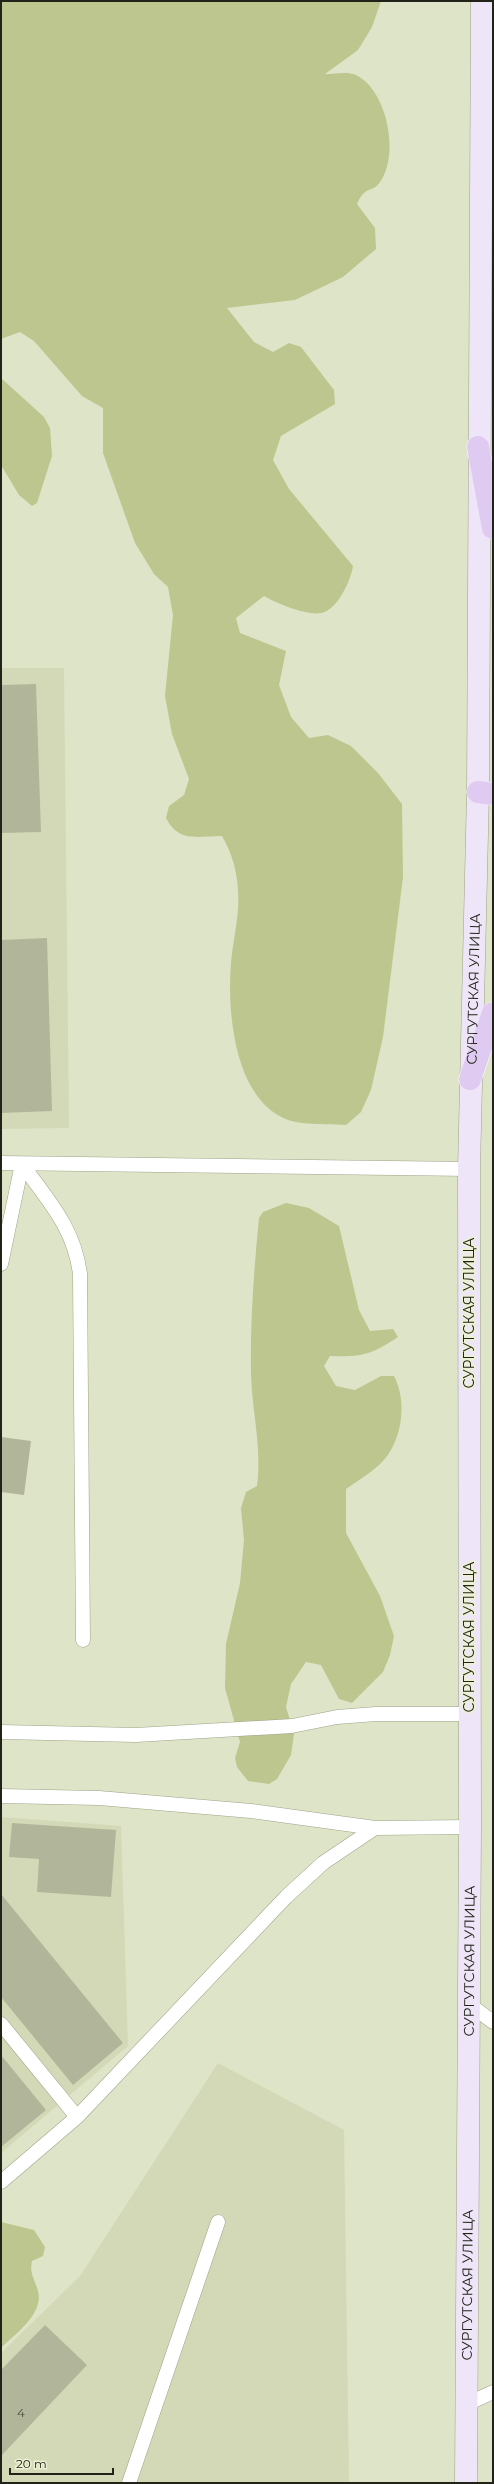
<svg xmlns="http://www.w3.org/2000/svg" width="494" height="2484" viewBox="0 0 494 2484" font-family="Montserrat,sans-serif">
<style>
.built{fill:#d3d9b6}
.green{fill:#bdc68f}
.building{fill:#b1b69a}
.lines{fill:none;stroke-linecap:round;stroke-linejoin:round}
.lane-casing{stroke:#9ea388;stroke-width:15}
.secondary-casing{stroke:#9ea388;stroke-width:23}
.primary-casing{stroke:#fff;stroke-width:23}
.lane{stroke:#fff;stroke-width:14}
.secondary{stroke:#efe5f8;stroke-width:22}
.primary{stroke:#dfcaf1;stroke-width:22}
.labels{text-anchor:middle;stroke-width:3.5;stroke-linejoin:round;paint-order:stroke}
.number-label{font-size:12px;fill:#454838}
.street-label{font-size:14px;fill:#212318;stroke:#ecf1d4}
</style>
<rect width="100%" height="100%" fill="#dee4c7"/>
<!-- built -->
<path class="built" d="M1,668h63l5,460 -68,1z
M1,1817l120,9 7,220 -127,107z
M218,2063l126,67 5,353h-348v-130l79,-77z"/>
<!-- green -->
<path class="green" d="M1,1h380l-9,26 -14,23 -33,24c9,0 23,-3 31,1 31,15 44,79 24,107 -7,11 -15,3 -23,22l18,24 1,21 -33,28 -48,23 -68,8 27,34 19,10 16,-9 12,4 33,43 1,14 -54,32 -8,24 16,29 64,77c-2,14 -16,45 -32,47 -14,3 -45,-10 -57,-17l-28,22 4,15 46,18 -7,34 12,32 18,21 19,-3 23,11 27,27 24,31 1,73 -20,160 -12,53 -10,22 -15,13c-16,-1 -44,0 -58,-5 -54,-20 -61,-108 -57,-157 2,-24 9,-49 7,-73 -1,-19 -6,-37 -16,-54 -25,0 -43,7 -56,-18l3,-12 15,-11 5,-16 -17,-45 -7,-38 8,-81 -5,-28 -14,-13 -19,-31 -32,-90v-45l-21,-12 -48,-55 -14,-9 -19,7z
M1,378l43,39 6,11 2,28 -15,47 -5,3 -13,-11 -18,-30z
M286,1203l23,5 30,18 20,84 11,21 23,-2 5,8c-27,18 -36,20 -68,19l-6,10 12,20 19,4 26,-14h13c14,26 8,69 -15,89 -10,9 -22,16 -33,24v44l34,63 14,40 -4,19 -7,17 -31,31 -13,-4 -18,-34 -15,-3 -15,22 -5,23 8,27 -3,21 -14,24 -8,5 -21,-3 -11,-14 -2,-9 5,-16 -15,-54 1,-44 14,-61 4,-43 -3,-32 5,-16 11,-6c5,-39 -5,-74 -6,-112 -1,-52 3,-105 8,-156l4,-6z
M1,2222l33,8 11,17 -2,9 -11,5c-3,12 3,19 6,30 6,23 -23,43 -37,57z"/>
<!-- building -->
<path class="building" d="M36,684l5,148 -40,1v-148z
M47,938l5,173 -51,2v-173z
M1,1437l30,4 -7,54 -23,-3z
M12,1823l104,7 -5,67 -74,-5 2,-33 -30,-2z
M1,1894l122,149 -50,42 -72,-88z
M1,2055l45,55 -45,37z
M45,2325l42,40 -86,91v-86z"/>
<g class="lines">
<!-- lane casing -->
<g class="lane-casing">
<path id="lane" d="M1,1163l468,6
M22,1164c26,37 52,63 58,110l3,366
M1,1264l21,-100
M1,1732l135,3 156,-9 45,-9 39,-3h93
M1,1796l98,2 152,13 124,17 95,-1
M469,2004l24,18
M1,2024l76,93
M1,2182l76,-65 209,-220 37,-34 52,-35
M467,2404l26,-12
M129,2483l89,-261"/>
</g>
<!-- secondary casing -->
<g class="secondary-casing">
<g id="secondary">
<path id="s1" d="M466,2483l4,-656 -1,-658 9,-377 4,-791"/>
</g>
</g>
<!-- primary casing -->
<g class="primary-casing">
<path id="primary" d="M478,447l15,81
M478,792l15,2
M470,1079l23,-66"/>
</g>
<!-- lane -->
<use href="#lane" class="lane"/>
<!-- secondary -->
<use href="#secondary" class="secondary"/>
<!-- primary -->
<use href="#primary" class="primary"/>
</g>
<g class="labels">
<!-- number labels -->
<g class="number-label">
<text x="21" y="2417">4</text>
</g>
<!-- street labels -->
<g class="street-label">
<text dy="5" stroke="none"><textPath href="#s1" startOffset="1494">СУРГУТСКАЯ УЛИЦА</textPath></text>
<text transform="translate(469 1313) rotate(-90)" y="5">СУРГУТСКАЯ УЛИЦА</text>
<text transform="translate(469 1637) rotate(-90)" y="5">СУРГУТСКАЯ УЛИЦА</text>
<text dy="5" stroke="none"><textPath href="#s1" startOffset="522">СУРГУТСКАЯ УЛИЦА</textPath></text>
<text dy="5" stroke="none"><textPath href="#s1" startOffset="198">СУРГУТСКАЯ УЛИЦА</textPath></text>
</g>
</g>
<!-- border -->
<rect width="494" height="2484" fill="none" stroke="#212318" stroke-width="4"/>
<!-- scale -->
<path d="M10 2468v6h103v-6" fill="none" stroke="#212318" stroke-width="2"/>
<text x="16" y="2468" font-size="12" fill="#212318" stroke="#ecf1d4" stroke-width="3" paint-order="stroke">20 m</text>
</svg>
